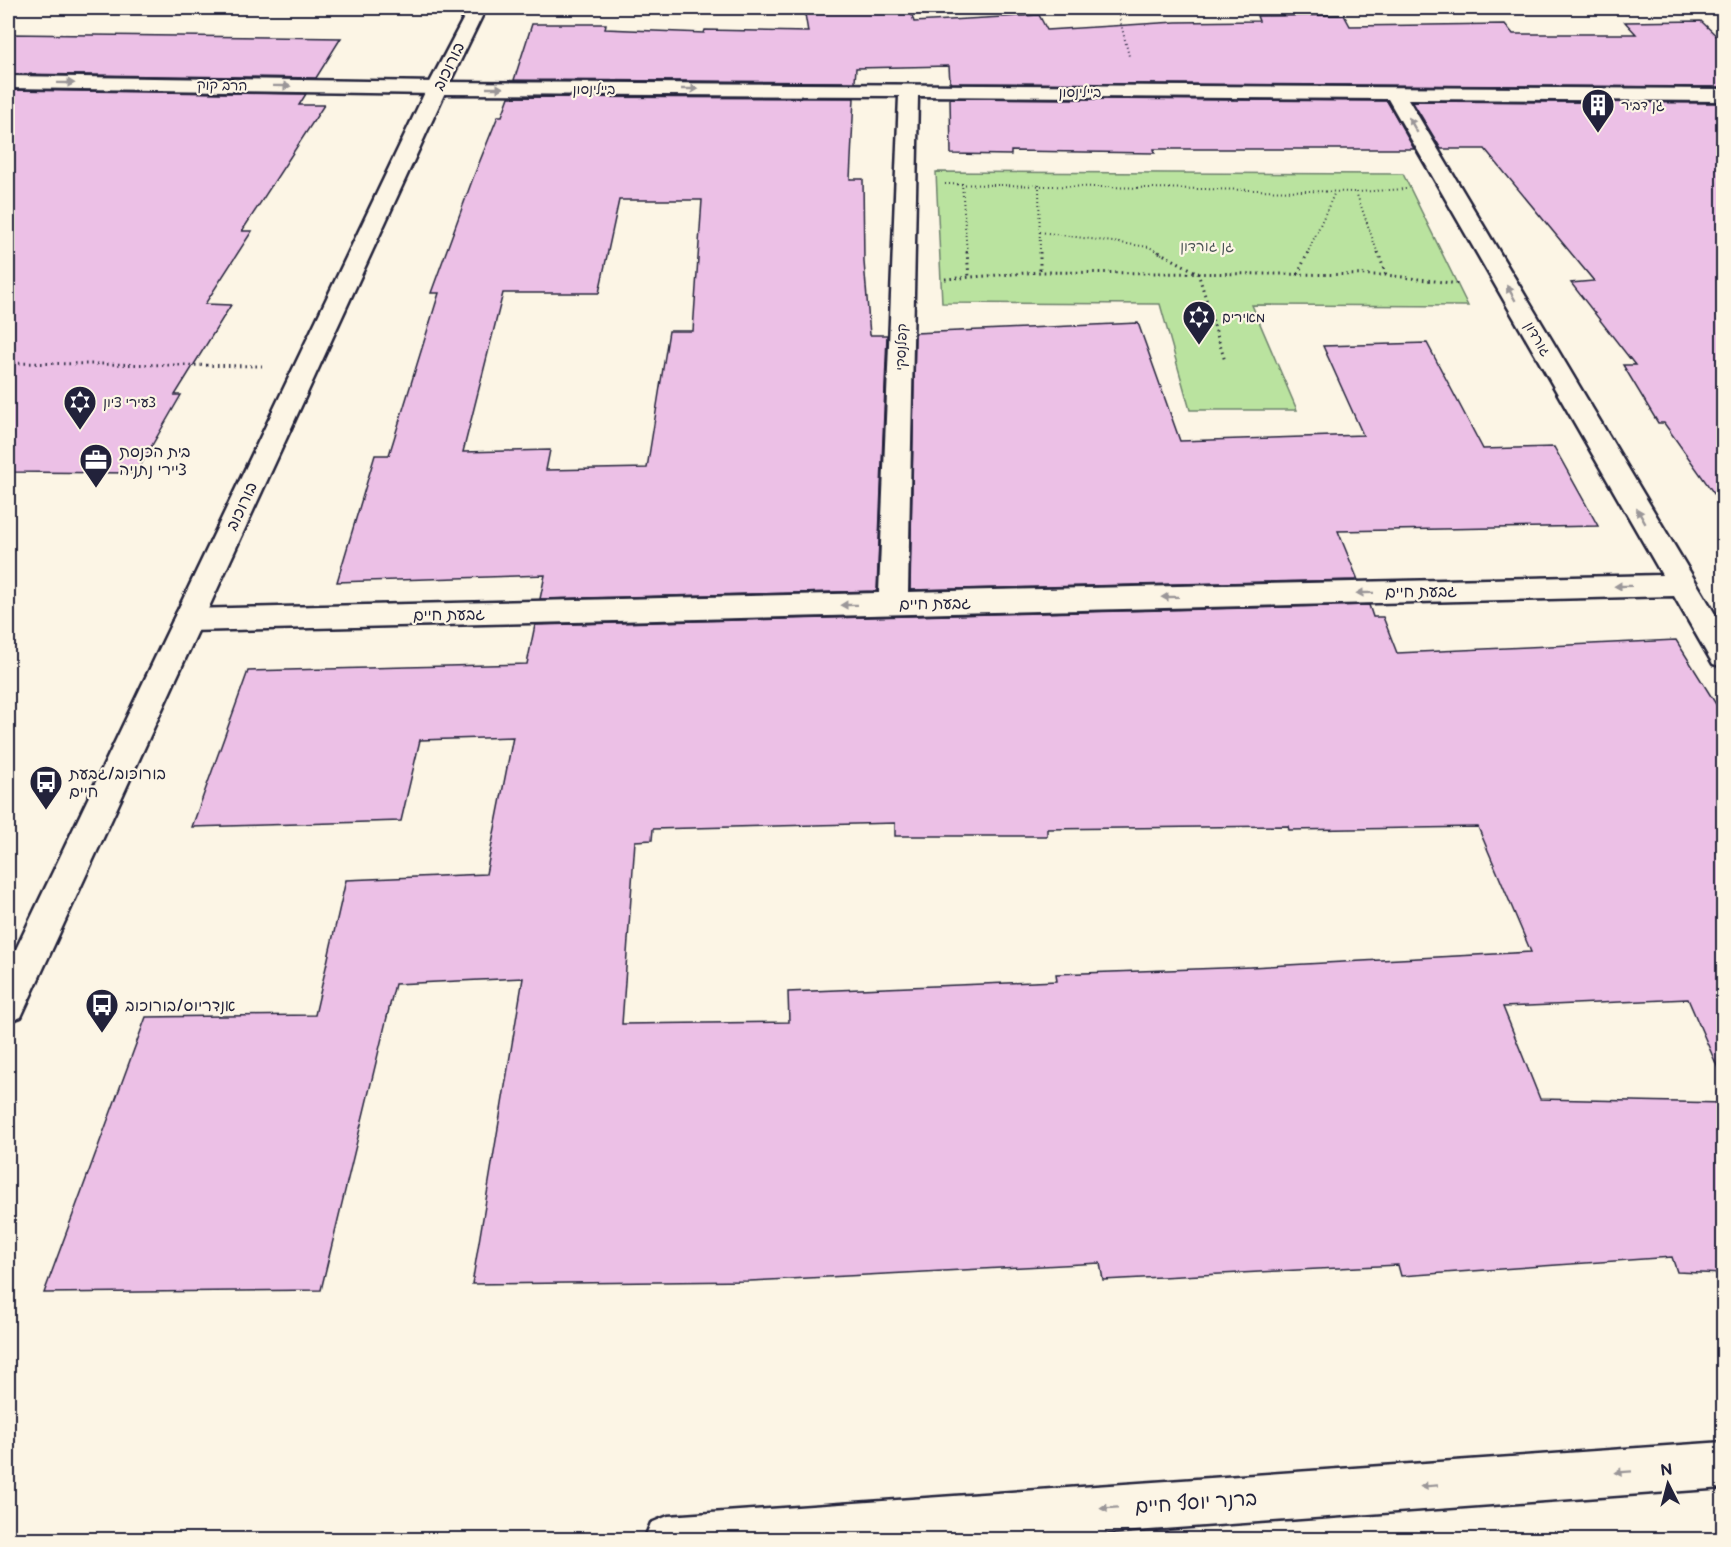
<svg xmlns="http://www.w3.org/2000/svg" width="1731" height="1547" viewBox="0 0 1731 1547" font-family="'Balsamiq Sans','Playpen Sans Hebrew',sans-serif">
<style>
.green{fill:#bae39f;stroke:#6e826d;stroke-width:1.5}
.building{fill:#ecc0e6;stroke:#22223b;stroke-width:1.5;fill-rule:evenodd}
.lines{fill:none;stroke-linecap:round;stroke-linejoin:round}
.minor-casing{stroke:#22223b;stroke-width:5}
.tertiary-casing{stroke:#22223b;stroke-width:5}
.path-far1{stroke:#22223b;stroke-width:2;stroke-dasharray:1 3;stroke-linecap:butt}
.path{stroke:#22223b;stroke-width:3;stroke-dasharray:1.5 4;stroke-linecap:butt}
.minor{fill:#fcf5e5;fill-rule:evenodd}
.tertiary{fill:#fcf5e5;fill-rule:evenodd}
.oneway{fill:#9a9698}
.labels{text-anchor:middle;stroke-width:4.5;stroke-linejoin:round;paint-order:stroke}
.far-street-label{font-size:14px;fill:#22223b;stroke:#fcf5e5}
.far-poi-label{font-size:14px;fill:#22223b;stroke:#fcf5e5;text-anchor:start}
.far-park-label{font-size:14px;fill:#485254;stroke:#fcf5e5}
.street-label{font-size:16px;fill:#22223b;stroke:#fcf5e5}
.poi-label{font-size:16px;fill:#22223b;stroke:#fcf5e5;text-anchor:start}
.near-street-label{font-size:20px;fill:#22223b;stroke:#fcf5e5}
</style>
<rect width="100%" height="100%" fill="#fcf5e5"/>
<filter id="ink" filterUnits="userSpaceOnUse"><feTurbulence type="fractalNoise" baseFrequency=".0167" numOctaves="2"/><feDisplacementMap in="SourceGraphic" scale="12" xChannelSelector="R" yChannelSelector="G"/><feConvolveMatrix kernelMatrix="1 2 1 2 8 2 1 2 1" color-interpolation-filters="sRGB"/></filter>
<g filter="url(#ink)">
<!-- green -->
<path class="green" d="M936,172l467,2 65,132 -216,-1 45,105h-107l-30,-106 -218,-1z"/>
<!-- building -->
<path class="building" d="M804,8h106l4,14 125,-7 8,15 129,-8 83,-1 -2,-5 87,-1 6,11 155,-2 8,10h123l-11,-12 76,-1 23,22v44l-774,-4 -1,-17 -93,2 -1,14 -341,-2 18,-56h74l-1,5 99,4 1,-3 103,2z
M8,34l333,4 -25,40 -308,-4z
M8,90l298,4 -7,11h25l-82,126h10l-47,73 26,1 -56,90h6l-45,78 -128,-1z
M509,97l345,1 -4,81h13l1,83 6,73h17l-10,256 -337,8 5,-24 -208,7 38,-127h14l50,-162h-8l42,-115 25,-62h4zM619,200h83l-9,131h-24l-22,137 -101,2 4,-20 -87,2 40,-159h96z
M950,98l437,3 27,48h-260l1,4 -144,-2v4l-60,-1z
M1412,101l312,2v405l-60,-85h-6l-35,-58h12l-64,-82 23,-2 -109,-132h-44z
M1138,323l42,118 183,-6 -40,-89 104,-3 56,106 71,-2 44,79 -260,5 20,49 -448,10 5,-257z
M1369,605l4,12h10l14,36 279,-13 48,77v365l-36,-83 -185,8 37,92 184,4v171l-47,-2 -5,-15 -271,19 -3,-11 -295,15 -3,-17 -350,18 -278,3 51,-306 -128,6 -74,306 -277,3 102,-276 169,-2 31,-135 140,-6 27,-137 -93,3 -19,81 -209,6 56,-156 279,-7 8,-39zM895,823v13h152v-7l241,-3 1,4 189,-3 53,125 -280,15 -195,7 1,7 -269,11 1,30 -167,2 13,-183 17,-1 1,-11z"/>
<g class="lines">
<!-- minor casing -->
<g class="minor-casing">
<path id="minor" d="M8,76l429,6 1287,7v12l-316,-2 316,530v38l-11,-3 -39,-68 -1486,35 -11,-3 -4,-8 4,-8 11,-3 691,-16 20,-497 -462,-2 -429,-6zM918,96l470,3 274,476 -754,17z"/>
</g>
<!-- tertiary casing -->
<g class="tertiary-casing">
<path id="tertiary" d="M469,8h17l-39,80 -426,929 -13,5v-56l419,-878z
M1724,1442v46l-712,52h-368l7,-17 17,-7z"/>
</g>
<!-- path-far1 -->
<path class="path-far1" d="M1117,8l12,48
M962,183l5,71
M945,184l411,8 50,-3
M1039,184l1,70
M1356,192l22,62
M1040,232l109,15 13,7
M1307,254l28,-62"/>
<!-- path -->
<path class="path" d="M967,252l2,25
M1040,252v20
M1159,252l39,21 27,88
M1378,252l8,23
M1298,274l10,-22
M945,279l95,-7 346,3 73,9
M8,363l254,3"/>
<!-- minor -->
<use href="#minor" class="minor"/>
<!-- tertiary -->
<use href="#tertiary" class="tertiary"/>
</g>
<!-- one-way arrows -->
<defs><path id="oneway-solid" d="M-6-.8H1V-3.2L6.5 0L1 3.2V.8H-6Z" transform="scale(1.5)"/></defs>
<g class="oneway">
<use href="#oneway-solid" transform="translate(66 83) rotate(1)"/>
<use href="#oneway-solid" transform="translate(282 86) rotate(1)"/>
<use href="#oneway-solid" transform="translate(495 88)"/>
<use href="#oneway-solid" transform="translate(690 89)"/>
<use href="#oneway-solid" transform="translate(1413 125) rotate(-120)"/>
<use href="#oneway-solid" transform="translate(1511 293) rotate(-120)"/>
<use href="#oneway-solid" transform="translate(1641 516) rotate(-120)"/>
<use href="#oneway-solid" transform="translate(1623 586) rotate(179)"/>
<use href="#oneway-solid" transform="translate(1365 593) rotate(179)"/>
<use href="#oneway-solid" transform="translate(1170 597) rotate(179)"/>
<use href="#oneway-solid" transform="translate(849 605) rotate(179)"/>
<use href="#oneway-solid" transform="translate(1623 1472) rotate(176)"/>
<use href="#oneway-solid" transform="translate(1429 1486) rotate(176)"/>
<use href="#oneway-solid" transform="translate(1109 1508) rotate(176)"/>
</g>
</g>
<!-- icons -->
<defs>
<g id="building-pin" transform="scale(1.725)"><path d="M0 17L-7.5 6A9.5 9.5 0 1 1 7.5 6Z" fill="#22223b" stroke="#fcf5e5"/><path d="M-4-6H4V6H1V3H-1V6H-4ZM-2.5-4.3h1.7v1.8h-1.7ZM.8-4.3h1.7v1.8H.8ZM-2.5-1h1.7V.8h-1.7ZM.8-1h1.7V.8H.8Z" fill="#fff"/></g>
<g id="synagogue-pin" transform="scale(1.725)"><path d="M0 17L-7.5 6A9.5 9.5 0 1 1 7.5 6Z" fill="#22223b" stroke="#fcf5e5"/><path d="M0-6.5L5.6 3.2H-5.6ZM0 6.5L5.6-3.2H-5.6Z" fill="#fff"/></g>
<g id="office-pin" transform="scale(1.725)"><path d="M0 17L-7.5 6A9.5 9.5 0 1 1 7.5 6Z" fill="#22223b" stroke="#fcf5e5"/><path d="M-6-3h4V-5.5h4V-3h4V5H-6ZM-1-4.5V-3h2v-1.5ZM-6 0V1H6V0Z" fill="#fff"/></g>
<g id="bus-pin" transform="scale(1.725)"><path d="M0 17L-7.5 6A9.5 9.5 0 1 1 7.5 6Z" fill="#22223b" stroke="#fcf5e5"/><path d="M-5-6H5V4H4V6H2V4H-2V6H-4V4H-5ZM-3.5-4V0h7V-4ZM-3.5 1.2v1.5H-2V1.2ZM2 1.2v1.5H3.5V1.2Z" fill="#fff"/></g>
</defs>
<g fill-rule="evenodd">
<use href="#building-pin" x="1598" y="105"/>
<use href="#synagogue-pin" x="1199" y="317"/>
<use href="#synagogue-pin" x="80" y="402"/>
<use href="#office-pin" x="96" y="460"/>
<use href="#bus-pin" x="46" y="782"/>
<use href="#bus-pin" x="102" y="1005"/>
</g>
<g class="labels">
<!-- far-street labels -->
<g class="far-street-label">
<text transform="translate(222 85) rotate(1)" y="5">הרב קוק</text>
<text x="594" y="94">ביילינסון</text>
<text x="1080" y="97">ביילינסון</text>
<text transform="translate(1538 339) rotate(60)" y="5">גורדון</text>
<text transform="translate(901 347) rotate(-88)" y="5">קפלנסקי</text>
</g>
<!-- far-poi labels -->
<g class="far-poi-label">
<text x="1621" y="110">גן דביר</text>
<text x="1222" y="322">מאירים</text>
<text x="103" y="407">צעירי ציון</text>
</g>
<!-- far-park labels -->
<g class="far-park-label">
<text x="1207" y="251">גן גורדון</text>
</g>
<!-- street labels -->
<g class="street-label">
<text transform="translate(448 66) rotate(-64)" y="6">בורוכוב</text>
<text transform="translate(241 506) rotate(-65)" y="6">בורוכוב</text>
<text transform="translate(1421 591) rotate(-1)" y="6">גבעת חיים</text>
<text transform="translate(935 603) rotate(-1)" y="6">גבעת חיים</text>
<text transform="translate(449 614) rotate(-1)" y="6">גבעת חיים</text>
</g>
<!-- poi labels -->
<g class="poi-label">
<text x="119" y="457">בית הכנסת<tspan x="119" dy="18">ציירי נתניה</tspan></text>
<text x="69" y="779">בורוכוב/גבעת<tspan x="69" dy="18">חיים</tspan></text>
<text x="125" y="1011">אנדריוס/בורוכוב</text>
</g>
<!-- near-street labels -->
<g class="near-street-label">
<text transform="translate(1196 1502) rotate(-4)" y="7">ברנר יוסף חיים</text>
</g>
</g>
<!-- margin -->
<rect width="1731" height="1547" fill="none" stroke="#fcf5e5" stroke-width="30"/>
<rect x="15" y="15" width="1701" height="1517" fill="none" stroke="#22223b" stroke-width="2" filter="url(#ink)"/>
<!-- north arrow -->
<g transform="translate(1668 1484) rotate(354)" stroke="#fcf5e5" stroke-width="4.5" paint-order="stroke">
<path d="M0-4.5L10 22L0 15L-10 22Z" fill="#22223b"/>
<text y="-9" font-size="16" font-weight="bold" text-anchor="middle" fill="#22223b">N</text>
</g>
</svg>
